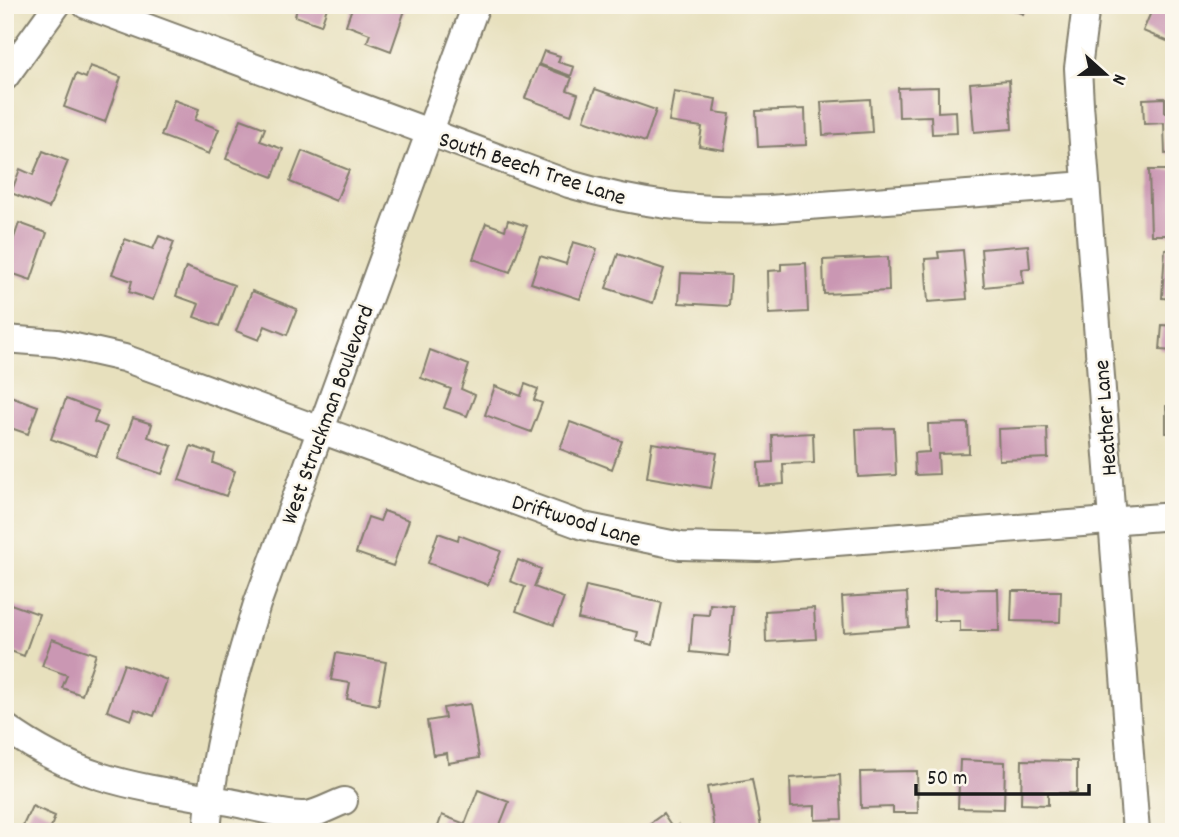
<svg xmlns="http://www.w3.org/2000/svg" width="1179" height="837" viewBox="0 0 1179 837" font-family="Dekko,sans-serif">
<style>
.building{fill:#ca97b3}
.lines{fill:none;stroke-linecap:round;stroke-linejoin:round}
.minor-casing{stroke:#827e6c;stroke-width:30}
.minor{stroke:#fff;stroke-width:26}
.labels{text-anchor:middle;stroke-width:5;stroke-linejoin:round;paint-order:stroke}
.street-label{font-size:23px;fill:#1c1c1c;stroke:#fbf7ec}
</style>
<rect width="100%" height="100%" fill="#fbf7ec"/>
<filter id="ink" filterUnits="userSpaceOnUse"><feTurbulence type="fractalNoise" baseFrequency=".0143" numOctaves="2"/><feDisplacementMap in="SourceGraphic" scale="14" xChannelSelector="R" yChannelSelector="G"/><feConvolveMatrix kernelMatrix="1 2 1 2 8 2 1 2 1" color-interpolation-filters="sRGB"/></filter>
<filter id="wash" filterUnits="userSpaceOnUse"><feTurbulence type="fractalNoise" baseFrequency=".00686" numOctaves="4" result="noise"/><feDisplacementMap in="SourceGraphic" scale="28" xChannelSelector="R" yChannelSelector="G"/><feGaussianBlur stdDeviation="1.57" result="paint"/><feColorMatrix in="noise" values="0 0 0 0 0 0 0 0 0 0 0 0 0 0 0 0 0 1.4 0 .05"/><feComposite in="paint" operator="in"/></filter>
<g filter="url(#wash)">
<rect width="100%" height="100%" fill="#e7e0bd"/>
<g id="blocks">
<!-- building -->
<path class="building" d="M298,5h30l-7,20 -26,-9z
M353,5h40l12,5 -14,41 -24,-9 3,-8 -24,-9z
M1000,5h26l-3,9z
M1154,5h20v39l-31,-13z
M544,51l16,5 -2,6 16,5 -3,9 -32,-12z
M538,65l34,13 -5,12 11,4 -7,21 -46,-17z
M90,66l31,11 -16,45 -41,-15 12,-33 10,4z
M1009,80l3,49 -38,3 -4,-49z
M938,87v25l18,-1 1,22 -25,1 -1,-18 -32,1 -1,-29z
M595,89l61,21 -11,32 -61,-22z
M674,92l42,7 -2,13 16,2 -6,36 -25,-4 3,-19 -33,-5z
M1165,98v15h9v40l-9,1 -1,-31 -20,1 -1,-25z
M870,99l2,33 -49,3 -2,-33z
M174,100l25,9 -4,11 24,9 -10,25 -48,-18z
M805,109l1,36 -48,2 -2,-36z
M241,119l24,9 -5,13 23,8 -10,28 -47,-18z
M43,151l25,10 -19,47 -38,-15 9,-24 13,6z
M302,151l47,19 -13,31 -46,-19z
M1149,170h25v65h-23z
M508,220l19,6 -17,46 -37,-13 13,-36 19,7z
M19,223l28,10 -16,47 -26,-9v-26l6,2z
M159,236l15,6 -21,58 -24,-8 3,-11 -20,-7 13,-35 28,10z
M573,242l24,7 -17,50 -49,-16 9,-27 26,8z
M1028,245l2,23 -8,1 1,14 -39,4 -3,-38z
M1165,249l9,1v49l-12,-1z
M963,250l4,49 -39,3 -3,-43 14,-1 -1,-6z
M618,254l46,15 -11,34 -47,-15z
M888,257l1,34 -65,3 -1,-34z
M806,263l2,49 -39,2 -1,-43 13,-1v-6z
M186,267l48,18 -15,41 -25,-9 5,-13 -23,-8z
M681,273l50,2 -2,31 -50,-3z
M252,291l45,18 -10,26 -22,-9 -6,14 -23,-9z
M1162,325l12,1v25l-14,-1z
M430,350l39,15 -8,24 14,6 -8,21 -23,-8 7,-19 -30,-11z
M1172,352h2v28h-4z
M525,384l13,5 -4,11 8,3 -11,29 -46,-17 10,-29 26,10z
M5,394l33,12 -10,28 -23,-8z
M66,399l32,12 -4,11 13,5 -11,29 -45,-17z
M1166,406h8v27h-8z
M133,418l19,6 -4,13 24,9 -10,28 -44,-15z
M570,422l52,19 -10,28 -52,-20z
M968,423l1,30 -31,1 1,20 -24,1 -1,-22 15,-1 -1,-28z
M1047,427l1,31 -49,2 -1,-31z
M894,428l2,47 -38,2 -2,-48z
M813,433l1,30 -31,1 1,20 -25,2 -1,-23 15,-1 -1,-27z
M652,443l65,10 -6,35 -64,-11z
M191,446l24,8 -2,9 22,8 -9,25 -47,-16z
M384,511l25,9 -16,46 -37,-13 12,-36 12,4z
M438,533l20,7 1,-5 42,16 -13,34 -60,-22z
M518,560l23,9 -7,18 30,11 -10,27 -38,-14 9,-24 -15,-6z
M586,586l76,17 -9,42 -17,-4 2,-9 -60,-13z
M998,589l1,42h-39v-10h-26v-31z
M1012,591h49l-1,31 -49,-1z
M907,593l2,34 -65,5 -2,-35z
M5,602l34,12 -15,42 -19,-7z
M710,604l23,2 -4,50 -39,-4 3,-38 16,1z
M814,608l2,31 -50,3 -1,-31z
M52,639l44,15 -14,41 -20,-7 5,-13 -25,-9z
M336,653l50,9 -8,43 -31,-6 3,-16 -19,-3z
M124,664l43,16 -13,36 -19,-7 -4,11 -24,-9z
M470,704l9,54 -31,5 -1,-10 -14,2 -6,-34 18,-3 -2,-10z
M960,760l45,2 -1,47 -46,-1z
M1022,760l55,1v32h-29v12l-27,-1z
M917,771l1,42h-25v-6l-32,1 -1,-36z
M840,775l2,44 -27,1v-14l-24,1 -1,-29z
M752,779l9,48 -26,5h-20l-8,-45z
M478,790l31,12 -12,30h-61l6,-17 23,9z
M32,806l23,10 -5,14 4,2h-34z
M663,814l10,15 5,-4 5,7h-45z"/>
</g>
</g>
<g filter="url(#ink)">
<use href="#blocks" fill-opacity="0" stroke="#827e6c" stroke-width="2"/>
<g class="lines">
<!-- minor casing -->
<g class="minor-casing">
<path id="minor" d="M86,5l483,179c68,20 129,28 200,25l317,-24
M1086,5l-8,63 2,36 56,728
M5,77l52,-72
M5,339l52,4 67,15 459,168 98,20 77,2 416,-32
M5,727c77,56 135,60 225,75 20,4 55,14 74,13 12,0 28,-10 40,-14
M207,832c6,-77 27,-155 50,-228l219,-599"/>
</g>
<!-- minor -->
<use href="#minor" class="minor"/>
</g>
</g>
<g class="labels">
<!-- street labels -->
<g class="street-label">
<text transform="translate(533 167) rotate(18)" y="8">South Beech Tree Lane</text>
<text transform="translate(326 414) rotate(-70)" y="8">West Struckman Boulevard</text>
<text transform="translate(1104 418) rotate(-94)" y="8">Heather Lane</text>
<text transform="translate(577 519) rotate(17)" y="8">Driftwood Lane</text>
</g>
</g>
<!-- margin -->
<rect width="1179" height="837" fill="none" stroke="#fbf7ec" stroke-width="28"/>
<!-- north arrow -->
<g transform="translate(1105 74) rotate(111)" stroke="#fbf7ec" stroke-width="5" paint-order="stroke">
<path d="M0-5L12 26L0 18L-12 26Z" fill="#1c1c1c"/>
<text y="-10" font-size="19" font-weight="bold" text-anchor="middle" fill="#1c1c1c">N</text>
</g>
<!-- scale -->
<path d="M916 784v10h173v-10" fill="none" stroke="#1c1c1c" stroke-width="3.5"/>
<text x="927" y="784" font-size="21" fill="#1c1c1c" stroke="#fbf7ec" stroke-width="5" paint-order="stroke">50 m</text>
</svg>
